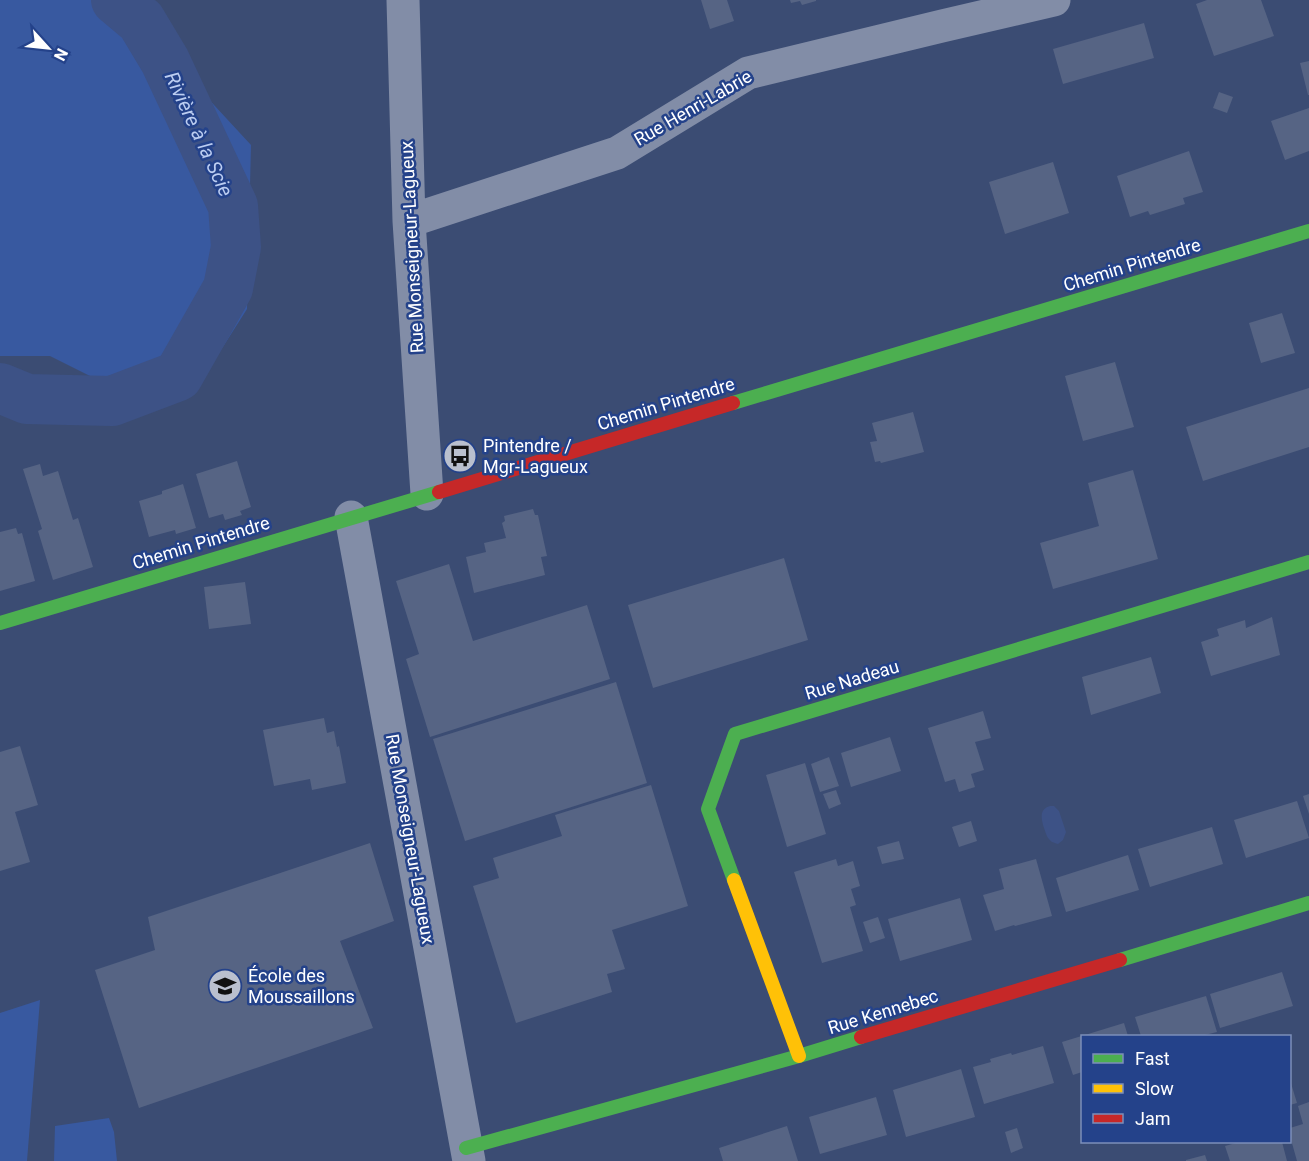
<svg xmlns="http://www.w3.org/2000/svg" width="1309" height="1161" viewBox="0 0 1309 1161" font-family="Roboto,sans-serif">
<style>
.green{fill:#3859a0}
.water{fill:#3d5286}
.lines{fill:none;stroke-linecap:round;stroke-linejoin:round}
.river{stroke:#3d5286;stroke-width:50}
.building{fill:#566484}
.street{stroke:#828da7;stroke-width:33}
.fast{stroke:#4caf50;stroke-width:14}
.slow{stroke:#ffc107;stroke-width:14}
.jam{stroke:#c62828;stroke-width:14}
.labels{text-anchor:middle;stroke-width:5;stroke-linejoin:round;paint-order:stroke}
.street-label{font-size:18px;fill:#fff;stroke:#24428a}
.poi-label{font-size:18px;fill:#fff;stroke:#24428a;text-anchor:start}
.water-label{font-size:20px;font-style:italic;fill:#bccdf1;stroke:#24428a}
</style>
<rect width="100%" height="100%" fill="#3b4c73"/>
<!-- green -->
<path class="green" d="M0,0h117l134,145 -4,164 -49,77 -48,20 -100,-50h-50z
M40,1000l-13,161h-27v-148z
M109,1118l5,14 3,29h-63l1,-35z"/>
<!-- water -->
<path class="water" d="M1050,806h4l5,5 7,21 -3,8 -5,4c-5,-2 -6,-1 -9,-5 -3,-3 -4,-9 -6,-14 -2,-9 -3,-16 7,-19z"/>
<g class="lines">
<!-- river -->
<path class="river" d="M0,388l27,11 85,2 66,-25 50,-88 8,-41 -3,-41 -68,-145 -24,-40 -25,-21"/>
</g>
<!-- building -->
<path class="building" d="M701,0h26l7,21 -24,8z
M790,0h26v1l-14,4 -2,-4 -9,2z
M1207,0h54l13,36 -60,20 -18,-52z
M1144,23l10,35 -91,26 -10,-35z
M1309,61v34h-1l-8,-32z
M1219,92l14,5 -6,16 -14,-5z
M1309,108v43l-24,9 -14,-39z
M1189,151l14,41 -20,6 2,6 -35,11 -2,-4 -18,6 -13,-41z
M1053,162l16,51 -64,21 -16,-52z
M1282,313l13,40 -34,10 -12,-40z
M1115,362l19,65 -51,14 -18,-65z
M1309,388v59l-106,34 -17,-54z
M913,412l11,40 -43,11 -1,-2 -5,1 -5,-20 7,-1 -5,-18z
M237,461l14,46 -11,4 2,4 -17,5 -2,-6 -14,4 -13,-44z
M40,464l3,12 15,-5 15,49 5,-2 15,49 -40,13 -15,-49 4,-2 -19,-60z
M1133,470l25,89 -105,30 -13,-46 59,-17 -11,-43z
M183,484l13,44 -20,6 -1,-4 -26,7 -10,-36 23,-7v-3z
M533,509l2,6h3l9,41 -6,1 4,18 -71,18 -8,-36 20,-5 -2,-9 22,-5 -4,-15 3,-2 -1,-5z
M16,528l2,6 4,-1 13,48 -35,10v-59z
M784,558l24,82 -155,48 -25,-83z
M449,564l24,77 114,-36 23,74 -180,58 -24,-78 13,-5 -23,-73z
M245,582l6,42 -42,5 -5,-42z
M1272,617l8,38 -69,21 -10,-34 18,-6 -2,-7 28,-9 1,8z
M1151,657l10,36 -70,22 -9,-38z
M616,682l31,101 -182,58 -32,-102z
M983,711l8,27 -16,4 9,28 -13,4 4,13 -16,5 -4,-13 -10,3 -17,-54z
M324,718l3,15 7,-2 3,16 2,-1 7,37 -34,7 -2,-11 -36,7 -11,-56z
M890,737l11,34 -50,16 -10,-34z
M20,746l18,59 -23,7 15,50 -30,9v-119z
M829,757l10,29 -19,6 -9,-28z
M805,763l21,71 -39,13 -21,-72z
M651,785l37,121 -76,24 13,39 -18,5 5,18 -96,31 -43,-137 26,-8 -6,-20 69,-22 -7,-21z
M836,790l5,14 -12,5 -6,-15z
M1309,794v20l-6,-18z
M1297,801l12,37 -63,20 -12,-38z
M971,821l6,20 -18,6 -7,-20z
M1212,827l11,37 -73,23 -12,-38z
M899,841l5,18 -22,5 -5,-17z
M370,843l24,78 -54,20 33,87 -234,80 -44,-138 60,-20 -7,-33z
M1128,855l11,35 -73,22 -10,-34z
M836,859l2,7 15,-5 7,25 -9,3 5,16 -6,2 13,44 -41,12 -28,-91z
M1036,859l16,57 -37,10 -1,-1 -19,6 -12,-36 21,-6 -5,-20z
M960,898l12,42 -72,21 -12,-42z
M878,917l7,21 -15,5 -7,-21z
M1282,972l11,34 -73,22 -10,-34z
M1206,996l11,36 -16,4h-60l-6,-19z
M1124,1023l4,13h-46v36l-9,3 -11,-33z
M1043,1046l11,37 -70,21 -11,-37 18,-5 -1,-3 21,-6 1,2z
M961,1069l14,48 -69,20 -13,-47z
M1290,1080l7,23 -7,2z
M876,1097l11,38 -67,19 -11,-37z
M1309,1102v59h-12l-7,-25v-8l13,-4 -5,-18z
M787,1126l11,35h-75l-4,-13z
M1017,1128l6,20 -12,5 -6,-21z
M1239,1142h43l5,19h-57l-5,-15z
M1205,1155l2,6h-21v-1z"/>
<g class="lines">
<!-- street -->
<path class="street" d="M403,0l6,221 18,273
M409,221l208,-68 131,-80 194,-47 112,-26
M351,517l118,644"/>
<!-- fast -->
<path class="fast" d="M733,403l576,-172
M0,623l439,-131
M734,880l-26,-71 27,-75 574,-172
M1120,960l189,-57
M466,1148l333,-92 62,-19"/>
<!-- slow -->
<path class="slow" d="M734,880l65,176"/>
<!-- jam -->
<path class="jam" d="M439,492l294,-89
M861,1037l259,-77"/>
</g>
<!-- icons -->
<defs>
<g id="bus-disc" transform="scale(1.725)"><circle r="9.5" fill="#bac0ce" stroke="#24428a"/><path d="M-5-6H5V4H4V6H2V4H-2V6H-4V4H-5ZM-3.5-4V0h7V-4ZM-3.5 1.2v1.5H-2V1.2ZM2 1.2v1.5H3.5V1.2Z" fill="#111"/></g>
<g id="school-disc" transform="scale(1.725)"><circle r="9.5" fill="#bac0ce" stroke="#24428a"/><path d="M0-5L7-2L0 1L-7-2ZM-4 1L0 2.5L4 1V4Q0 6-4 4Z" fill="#111"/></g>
</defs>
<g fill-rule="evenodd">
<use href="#bus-disc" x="460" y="456"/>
<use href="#school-disc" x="225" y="986"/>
</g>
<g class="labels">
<!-- street labels -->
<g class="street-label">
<text transform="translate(693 108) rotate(-30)" y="6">Rue Henri-Labrie</text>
<text transform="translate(412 247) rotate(-93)" y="6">Rue Monseigneur-Lagueux</text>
<text transform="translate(1132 265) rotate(-17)" y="6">Chemin Pintendre</text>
<text transform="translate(666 404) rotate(-17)" y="6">Chemin Pintendre</text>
<text transform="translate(201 543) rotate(-17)" y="6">Chemin Pintendre</text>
<text transform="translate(852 680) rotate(-17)" y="6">Rue Nadeau</text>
<text transform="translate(410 839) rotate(80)" y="6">Rue Monseigneur-Lagueux</text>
<text transform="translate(883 1012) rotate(-17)" y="6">Rue Kennebec</text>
</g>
<!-- poi labels -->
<g class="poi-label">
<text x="483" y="452">Pintendre /<tspan x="483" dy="21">Mgr-Lagueux</tspan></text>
<text x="248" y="982">École des<tspan x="248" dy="21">Moussaillons</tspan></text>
</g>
<!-- water labels -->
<g class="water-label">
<text transform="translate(199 134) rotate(65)" y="7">Rivière à la Scie</text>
</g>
</g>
<!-- legend -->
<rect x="1081" y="1035" width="210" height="108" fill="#24428a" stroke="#7c8eb9" stroke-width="1.5"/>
<rect x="1093" y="1054" width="30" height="9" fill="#4caf50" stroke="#7c8eb9" stroke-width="1.5"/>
<text x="1135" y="1065" font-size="18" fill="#ffffff">Fast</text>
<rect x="1093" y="1084" width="30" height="9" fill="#ffc107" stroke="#7c8eb9" stroke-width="1.5"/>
<text x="1135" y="1095" font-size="18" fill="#ffffff">Slow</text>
<rect x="1093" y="1114" width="30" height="9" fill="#c62828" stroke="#7c8eb9" stroke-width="1.5"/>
<text x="1135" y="1125" font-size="18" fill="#ffffff">Jam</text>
<!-- north arrow -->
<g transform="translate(48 48) rotate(117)" stroke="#24428a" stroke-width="4.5" paint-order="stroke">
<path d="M0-4.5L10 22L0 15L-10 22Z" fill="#ffffff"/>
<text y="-9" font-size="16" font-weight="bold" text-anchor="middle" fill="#ffffff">N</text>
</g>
</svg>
